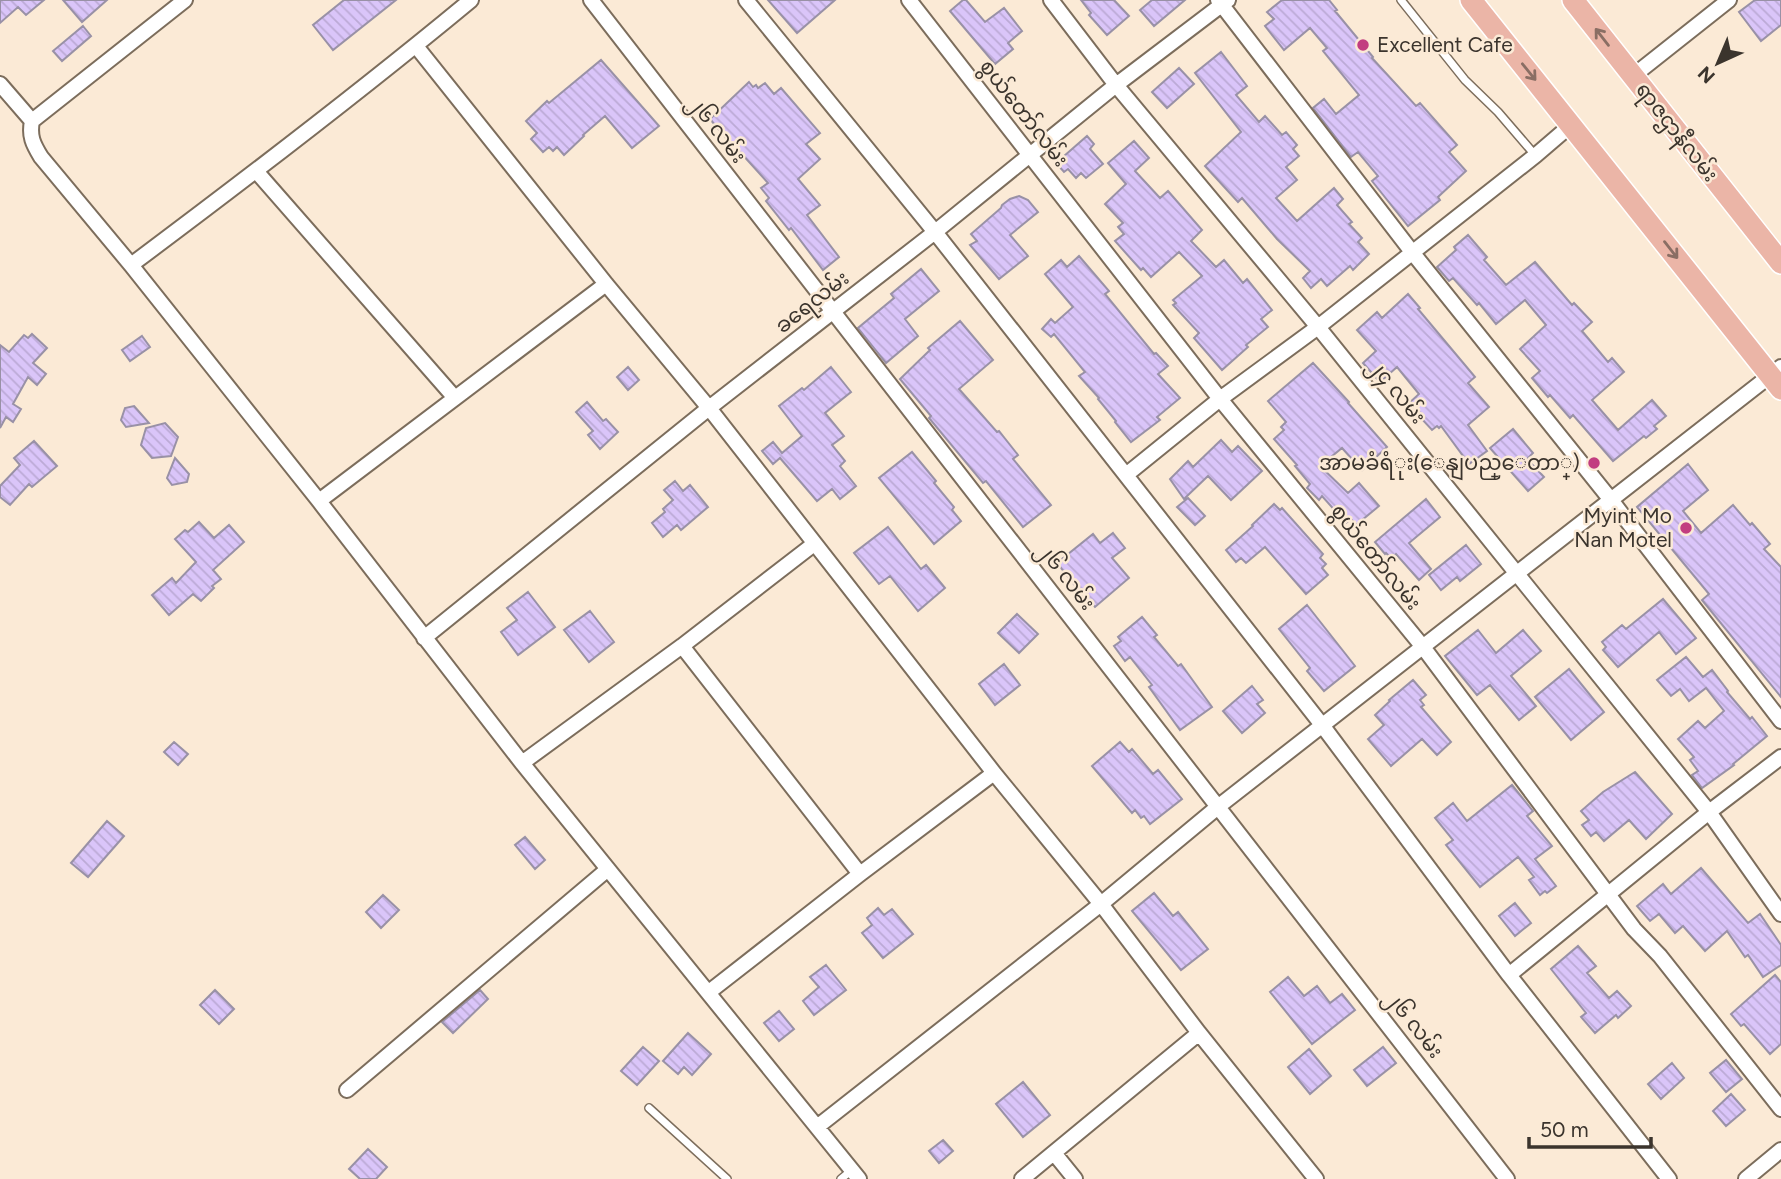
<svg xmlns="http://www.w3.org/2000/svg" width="1781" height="1179" viewBox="0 0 1781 1179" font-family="Figtree,'Noto Sans Myanmar',sans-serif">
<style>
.building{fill:url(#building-back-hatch);stroke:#9991a6;stroke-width:2}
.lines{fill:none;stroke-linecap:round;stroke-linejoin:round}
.service-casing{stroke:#7c6d5c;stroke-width:10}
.minor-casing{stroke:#7c6d5c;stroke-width:18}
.primary-casing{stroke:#fff;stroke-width:24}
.service{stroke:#fff;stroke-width:7}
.minor{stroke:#fff;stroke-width:14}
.primary{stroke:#ebb5a7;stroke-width:21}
.oneway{stroke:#8a6e64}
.poi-dot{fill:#c23d80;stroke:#fbead6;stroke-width:2.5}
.labels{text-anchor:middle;stroke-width:5;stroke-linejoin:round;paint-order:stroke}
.poi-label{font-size:21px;fill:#3b342d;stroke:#fbead6;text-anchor:end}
.street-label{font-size:21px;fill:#3b342d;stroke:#fbead6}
</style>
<defs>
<pattern id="building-back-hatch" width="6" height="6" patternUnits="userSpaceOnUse" patternTransform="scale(1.75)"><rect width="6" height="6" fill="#dac5f9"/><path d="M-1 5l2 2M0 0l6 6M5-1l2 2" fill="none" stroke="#bcaad6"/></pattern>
</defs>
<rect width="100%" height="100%" fill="#fbead6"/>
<!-- building -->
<path class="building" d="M0,0h44l-18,15 -8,-8 -18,16z
M63,0h44l-25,22z
M344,0h52l-63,50 -20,-25z
M768,0h67l-38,33z
M963,0h3l19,22 19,-14 18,23 -14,12 5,6 -18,15 -45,-53z
M1081,0h33l15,16 -22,19 -18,-20 2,-2z
M1152,0h33l-31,26 -14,-16z
M1282,0h47l8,10 -2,1 38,46 -1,1 44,48 4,-3 37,42 -8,7 17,19 -28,26 2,3 -32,26 -36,-45 6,-5 -20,-24 -7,5 -38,-49 11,-9 12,15 23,-19 -36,-44 4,-3 -17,-20 -26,22 -19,-24 9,-7 -7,-7z
M1755,0h26v25l-20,16 -22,-29z
M83,26l8,10 -29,25 -9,-10z
M1221,52l26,34 -11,9 23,27 6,-6 17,19 4,-3 11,13 -4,4 6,7 -13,11 11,13 -21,18 21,23 37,-33 9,11 -6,6 15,17 -3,2 13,14 -4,4 11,12 -16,16 -3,-4 -23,20 -6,-7 -10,9 -8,-10 7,-7 -33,-32 -35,-41 -4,4 -33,-36 36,-34 -46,-59z
M601,60l58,66 -27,22 -27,-32 -22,19 1,1 -20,19 -7,-8 -4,4 -4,-4 -6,5 -12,-13 6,-6 -11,-12 21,-20 2,2z
M1179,68l15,16 -27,24 -15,-16z
M749,82l4,5 3,-2 2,3 7,-5 9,11 7,-6 39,45 -14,11 14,15 -22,20 22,26 -13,10 32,42 -16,13 -32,-42 -2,2 -23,-29 3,-3 -8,-10 7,-5 -27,-30 -3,3 -9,-10 2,-2 -21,-25z
M1087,136l7,8 -4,5 13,15 -17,14 -5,-5 -5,5 -8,-9 -4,3 -8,-9z
M1134,141l15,17 -14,13 25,27 8,-7 34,39 -11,11 25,26 8,-7 19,23 4,-4 25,31 -11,9 7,8 -22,18 2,2 -26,23 -28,-32 5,-5 -26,-28 3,-2 -3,-3 29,-24 -23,-24 -28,25 -8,-9 -2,2 -26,-29 9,-7 -6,-7 5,-4 -18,-19 21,-20 -18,-21z
M1019,196l9,4 10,12 -28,23 18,21 -29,23 -29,-34 7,-4 -6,-7 30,-26 1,-3 8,-6z
M1468,235l19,22 -3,3 22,25 29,-23 37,43 2,-2 18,19 -10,9 26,31 4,-4 12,14 -32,28 26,30 34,-30 14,16 -12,10 3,3 -11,9 -2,-2 -31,25 -40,-46 -3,3 -20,-23 -2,2 -16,-19 8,-7 -20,-22 26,-24 -21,-25 -29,24 -17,-21 -2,2 -24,-27 -4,3 -12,-14 19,-17 -2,-3z
M1079,256l30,35 -4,3 49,60 2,-1 12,13 -10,8 22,24 -23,19 3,3 -29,22 -16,-20 1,-1 -18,-22 1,-1 -20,-22 6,-4 -31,-38 -3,3 -9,-8 9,-10 4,4 18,-16 -28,-33 16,-14 6,7z
M921,269l18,22 -34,28 13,17 -32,27 -28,-35 36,-30 -3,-4z
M1408,294l12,14 -2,1 57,68 -7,6 21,24 -21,18 19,26 -18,13 -28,-38 -2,2 -2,-2 -5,4 -24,-26 11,-10 -22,-27 -17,15 -17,-19 13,-12 -19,-21 20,-18 5,6z
M960,321l33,39 -34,29 38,43 2,-1 19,24 -5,4 38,46 -28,22 -37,-46 -3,2 -54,-65 2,-2 -31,-37 30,-29 -2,-2z
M32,334l15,14 -14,15 13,11 -9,11 -9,-8 -15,27 8,5 -8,13 -7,-5 -6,11v-83l9,7 15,-17 4,3z
M142,336l8,11 -20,14 -8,-11z
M1313,363l36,39 -1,1 39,44 -25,23 -20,-22 -22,18 28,27 11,-10 20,23 -23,19 -5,-6 -5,4 -24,-27 -3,4 -12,-12 3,-4 -15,-18 2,-1 -23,-26 10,-9 -3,-3 5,-5 -18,-21z
M628,367l11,13 -11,10 -11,-13z
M831,367l20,25 -26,21 19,23 -12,9 13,16 -5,5 16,20 -16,13 -8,-10 -15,12 -37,-43 -7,6 -11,-13 11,-9 9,11 20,-17 -23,-30 23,-18 2,2z
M587,402l16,19 3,-2 12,13 -18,17 -12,-14 5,-4 -17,-19z
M134,406l15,17 -23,4 -5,-7 4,-12z
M165,423l13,14 -7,19 -19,2 -11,-13 5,-17z
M1513,429l20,24 -6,6 17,18 -16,14 -38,-43z
M1221,440l11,12 6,-6 24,25 -31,29 -23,-24 -24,23 -14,-20 18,-18 5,6z
M34,441l23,25 -25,21 -3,-3 -19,21 -10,-8v-11l20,-21 -6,-7z
M912,452l24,29 -2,2 20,24 -2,3 9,11 -27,23 -55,-66z
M175,458l14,16 -2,8 -15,3 -5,-7z
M1688,464l20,26 -25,21 18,22 32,-28 17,20 2,-2 18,21 -6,5 17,18v130l-79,-97 7,-6 -72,-87z
M675,481l8,10 7,-6 18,22 -27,23 -4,-5 -14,12 -11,-14 13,-11 -2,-3 10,-9 -9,-10z
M1188,498l17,18 -10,9 -18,-18z
M1426,499l14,18 -31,26 22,26 -12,11 -23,-26 -4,5 -6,-6 -1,1 -10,-12z
M1274,504l6,6 2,-2 41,46 -3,4 6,6 -4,4 6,7 -22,19 -41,-47 -19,16 -5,-5 -5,4 -10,-12 27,-24 -1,-1z
M199,522l15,16 15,-13 15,17 -31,28 8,9 -9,7 2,2 -13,13 -8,-7 -24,21 -17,-20 20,-17 4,5 20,-21 -21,-23 10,-9 3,2z
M888,527l33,42 5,-4 19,23 -27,23 -28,-35 -11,8 -25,-31z
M1113,533l12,15 -13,10 17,20 -34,29 -14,-14 -24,-30 36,-29 7,9z
M1466,545l15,19 -21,17 -3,-4 -16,13 -12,-15z
M528,592l27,35 -37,28 -17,-23 16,-12 -10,-12z
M1663,599l33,39 -20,16 -17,-22 -41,35 -15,-17 3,-3 -4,-5 20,-17 4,4z
M1307,605l48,61 -31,25 -17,-20 3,-3 -31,-39z
M590,611l24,31 -25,20 -25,-32z
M1017,614l21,20 -19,19 -21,-20z
M1142,617l15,18 -3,2 24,29 3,-2 31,43 -32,23 -31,-43 3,-2 -22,-28 -5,4 -11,-15 7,-5 -3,-4z
M1478,630l18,23 27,-23 18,21 -30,25 25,30 -17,14 -29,-35 -13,10 -32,-39z
M1686,657l17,20 9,-7 16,21 -1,1 23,27 2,-2 15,19 -34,28 1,1 -32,23 -10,-13 6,-4 -8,-11 4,-3 -16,-18 20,-18 7,7 19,-17 -18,-23 -17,13 -9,-12 -9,7 -14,-16z
M1004,664l16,21 -25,20 -16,-21z
M1569,669l35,43 -33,28 -36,-43z
M1413,680l13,15 -6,5 4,5 -3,2 30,35 -14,13 -15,-16 -31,27 -23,-27 16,-14 -9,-10 15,-14 -1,-1z
M1252,686l11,14 -6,4 8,9 -23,20 -19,-22z
M174,742l14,12 -10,11 -14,-13z
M1120,742l9,10 3,-3 21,25 5,-4 24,29 -32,25 -6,-8 -3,2 -6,-8 -3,3 -40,-47z
M1635,772l37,42 -26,25 -17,-19 -25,21 -8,-9 -5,4 -9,-11 7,-5 -8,-9 22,-19z
M1512,785l21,26 -6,5 25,30 -17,13 21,27 -9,7 -2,-2 -5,4 -11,-15 5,-3 -16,-20 -38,30 -34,-42 7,-5 -18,-22 18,-15 14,18z
M107,821l17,15 -36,41 -17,-14z
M525,837l20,23 -10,9 -20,-24z
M1701,868l47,55 12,-9 21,31v20l-18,12 -15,-22 -3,2 -18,-26 -22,20 -22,-25 -8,7 -16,-19 -9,7 -13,-15 26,-22 8,10z
M1154,893l19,23 5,-4 30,37 -27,21 -49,-59z
M383,895l16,15 -18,18 -15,-16z
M1515,903l16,20 -16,13 -16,-20z
M878,908l6,7 8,-6 21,25 -30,24 -21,-25 10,-8 -5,-7z
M1578,946l18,20 -9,7 22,25 8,-7 14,15 -13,12 -2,-3 -21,18 -14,-16 5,-4 -35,-44z
M826,965l20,25 -32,25 -11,-14 16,-14 -9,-10z
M1775,975l6,7v62l-11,10 -26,-30 -3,2 -10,-12z
M1288,977l16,19 13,-10 13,17 12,-9 13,16 -43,34 -42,-52z
M215,990l19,19 -15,15 -19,-19z
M480,990l8,9 -35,34 -11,-11z
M779,1011l15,18 -15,12 -15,-18z
M688,1033l23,21 -19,21 -8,-8 -6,7 -15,-13z
M643,1047l16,14 -22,24 -16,-14z
M1383,1047l13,16 -29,23 -13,-16z
M1309,1049l22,27 -21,18 -22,-27z
M1726,1060l16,19 -16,13 -16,-19z
M1672,1063l12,15 -23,21 -13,-15z
M1023,1082l27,33 -27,22 -27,-33z
M1731,1094l14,16 -19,16 -13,-15z
M943,1140l10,11 -14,12 -10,-12z
M368,1149l19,18 -11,12h-16l-11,-10z"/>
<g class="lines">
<!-- service casing -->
<g class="service-casing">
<path id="service" d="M1401,0l64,80 33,32 37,43
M649,1108l78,71
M841,1179l11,-9"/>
</g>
<!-- minor casing -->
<g class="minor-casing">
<path id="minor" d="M185,0l-153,121c-3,15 1,23 9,36l90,108 188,236 203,262 337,416
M591,0l916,1179
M746,0l189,232 387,493 187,250 160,204
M909,0l311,399 203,248 211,282 26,27 121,153
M1051,0l65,85 202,242 391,485 72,102
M1218,0l194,252 199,248 170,221
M416,46l190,238 103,124 285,365 107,131 98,129 117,146
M1633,76l96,-76
M0,84l32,37
M256,171l199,227
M131,265c115,-86 229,-173 340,-265
M1126,475l94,-76 98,-72 218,-172 35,-30
M319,501l287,-217
M424,638l285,-230 226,-176 181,-147 112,-85
M682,646l178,228
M522,763l160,-117 132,-102
M1509,975l200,-163 72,-55
M709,992l151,-118 134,-101
M347,1090l261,-221
M817,1127l284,-223 118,-98 562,-439
M1054,1153l21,26
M1022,1179l177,-146
M1746,1179l35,-29"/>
</g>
<!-- primary casing -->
<g class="primary-casing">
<path id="primary" d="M1471,0l310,389
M1573,0l208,263"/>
</g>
<!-- service -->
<use href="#service" class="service"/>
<!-- minor -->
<use href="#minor" class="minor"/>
<!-- primary -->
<use href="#primary" class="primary"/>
</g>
<!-- one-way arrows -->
<defs><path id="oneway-shaft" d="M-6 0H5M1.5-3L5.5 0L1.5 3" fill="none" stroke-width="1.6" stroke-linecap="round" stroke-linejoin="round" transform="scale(1.75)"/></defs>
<g class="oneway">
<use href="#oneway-shaft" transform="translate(1602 37) rotate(-128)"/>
<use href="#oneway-shaft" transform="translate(1529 72) rotate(51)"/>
<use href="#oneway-shaft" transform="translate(1671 250) rotate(52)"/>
</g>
<!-- markers -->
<g class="poi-dot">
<circle cx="1363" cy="45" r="7"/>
<circle cx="1594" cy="463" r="7"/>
<circle cx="1686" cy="528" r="7"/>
</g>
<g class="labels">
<!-- poi labels -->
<g class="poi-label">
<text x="1377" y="52" text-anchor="start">Excellent Cafe</text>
<text x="1580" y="470">အာမခံရံုး(ေနျပည္ေတာ္)</text>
<text x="1672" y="523">Myint Mo<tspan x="1672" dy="24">Nan Motel</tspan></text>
</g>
<!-- street labels -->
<g class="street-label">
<text transform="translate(1024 113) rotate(52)" y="7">စွယ်တော်လမ်း</text>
<text transform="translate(717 129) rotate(52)" y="7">၂၆ လမ်း</text>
<text transform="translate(1677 132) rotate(52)" y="7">ရာဇဌာနီလမ်း</text>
<text transform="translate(812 302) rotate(-38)" y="7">ခရေလမ်း</text>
<text transform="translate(1397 391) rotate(51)" y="7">၂၄ လမ်း</text>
<text transform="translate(1376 557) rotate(51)" y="7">စွယ်တော်လမ်း</text>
<text transform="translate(1066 576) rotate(52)" y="7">၂၆ လမ်း</text>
<text transform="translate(1414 1024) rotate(52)" y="7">၂၆ လမ်း</text>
</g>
</g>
<!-- north arrow -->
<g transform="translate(1718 63) rotate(224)" stroke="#fbead6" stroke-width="5" paint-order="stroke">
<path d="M0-5L12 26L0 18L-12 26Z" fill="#3b342d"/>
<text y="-10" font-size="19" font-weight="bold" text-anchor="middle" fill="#3b342d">N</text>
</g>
<!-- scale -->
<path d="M1529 1137v10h122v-10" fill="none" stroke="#3b342d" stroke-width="3.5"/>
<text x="1540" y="1137" font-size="21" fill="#3b342d" stroke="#fbead6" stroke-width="5" paint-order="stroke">50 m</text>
</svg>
